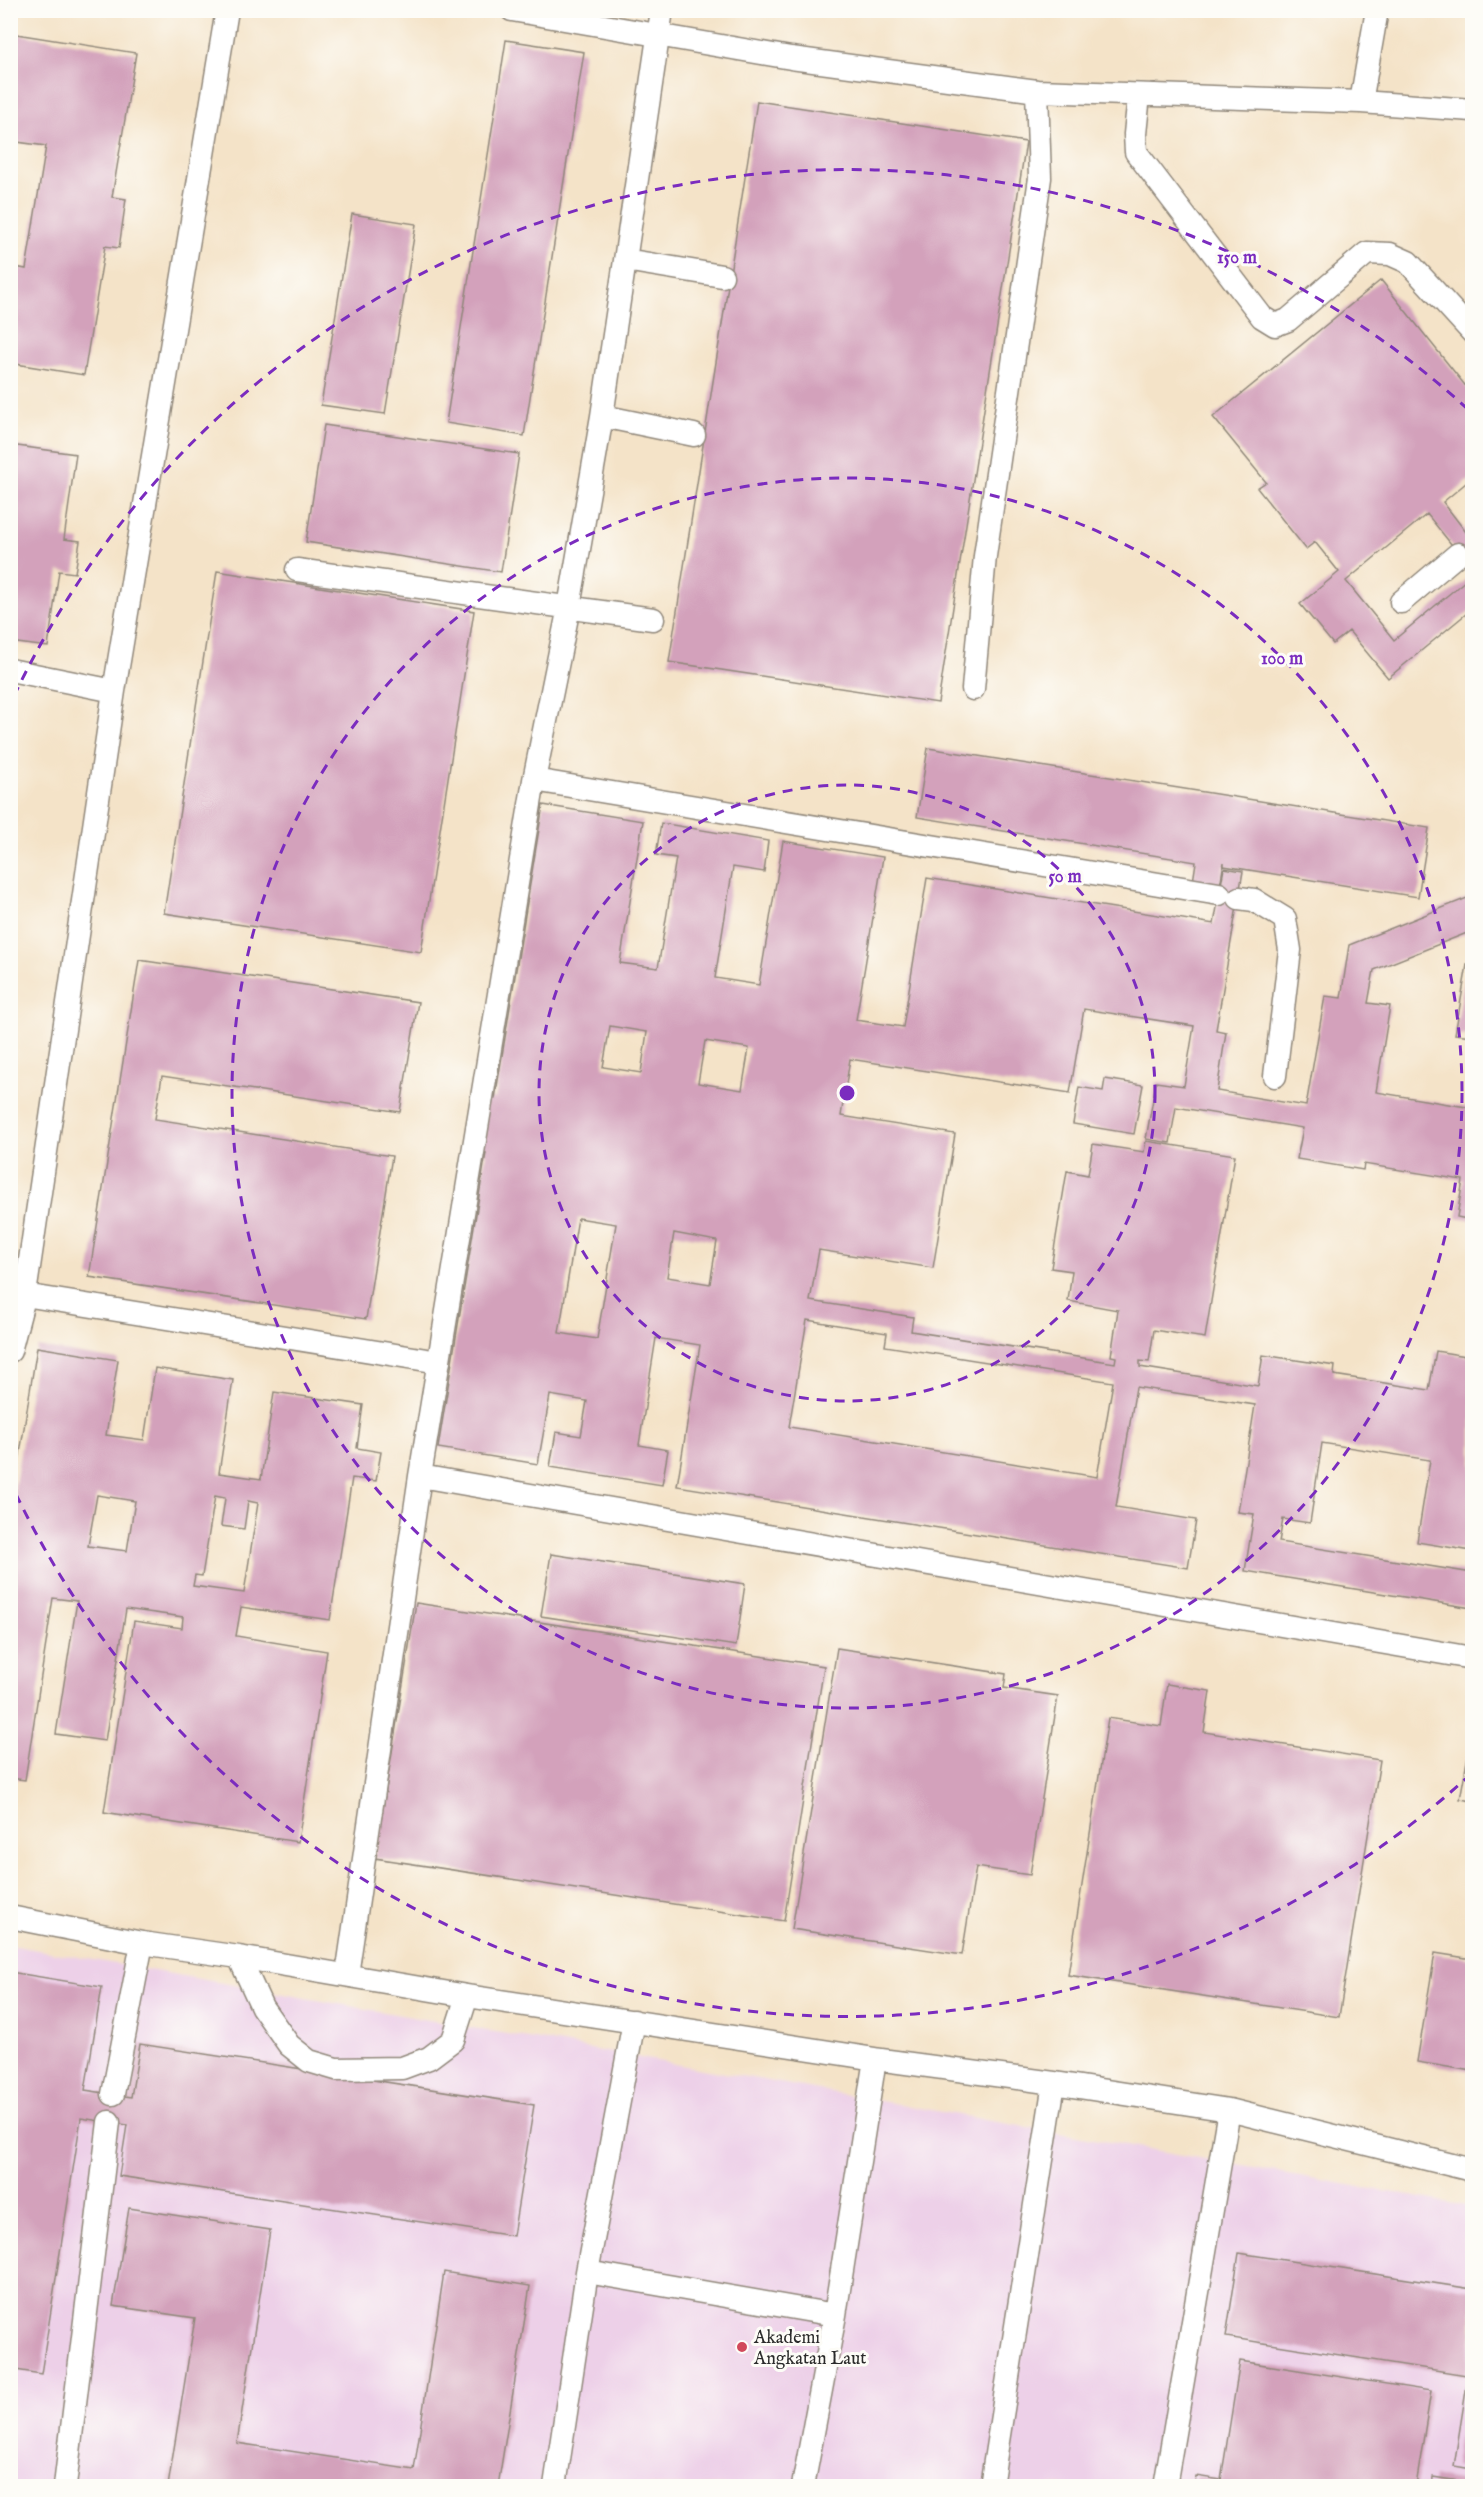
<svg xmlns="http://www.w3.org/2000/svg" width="1483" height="2497" viewBox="0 0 1483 2497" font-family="'IM FELL English',serif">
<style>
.built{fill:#edd0e8}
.building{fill:#d3a1bb;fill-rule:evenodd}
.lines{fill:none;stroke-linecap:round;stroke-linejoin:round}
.service-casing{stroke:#90877a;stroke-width:25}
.service{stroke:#fff;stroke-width:22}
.ring{fill:none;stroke:#7b2cbf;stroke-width:3;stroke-dasharray:10 8}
.poi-dot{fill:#d1495b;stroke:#fdfcf7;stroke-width:2}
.labels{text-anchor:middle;stroke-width:6;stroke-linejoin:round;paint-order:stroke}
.poi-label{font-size:18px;fill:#2b2b2b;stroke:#fdfcf7;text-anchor:start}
.centre{fill:#7b2cbf;stroke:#fdfcf7;stroke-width:3}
.ring-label{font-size:18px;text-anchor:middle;font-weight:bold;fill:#7b2cbf;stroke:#fdfcf7;stroke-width:6;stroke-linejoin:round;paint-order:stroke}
</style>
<rect width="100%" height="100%" fill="#fdfcf7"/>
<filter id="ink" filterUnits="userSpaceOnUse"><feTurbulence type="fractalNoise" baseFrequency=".0167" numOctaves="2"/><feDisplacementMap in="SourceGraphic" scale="12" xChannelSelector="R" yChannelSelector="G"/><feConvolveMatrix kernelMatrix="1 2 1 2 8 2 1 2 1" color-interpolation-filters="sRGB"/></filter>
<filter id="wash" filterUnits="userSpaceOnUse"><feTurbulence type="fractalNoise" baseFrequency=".008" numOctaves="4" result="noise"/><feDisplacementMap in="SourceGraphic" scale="24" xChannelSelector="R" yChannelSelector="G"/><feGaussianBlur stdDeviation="1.35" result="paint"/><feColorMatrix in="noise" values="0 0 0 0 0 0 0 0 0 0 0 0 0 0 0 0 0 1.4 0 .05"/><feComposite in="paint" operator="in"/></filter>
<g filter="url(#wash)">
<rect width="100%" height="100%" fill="#f4e3c8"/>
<!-- built -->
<path class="built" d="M10,1945l1462,262v279h-1461z"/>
<g id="blocks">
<!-- building -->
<path class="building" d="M10,33l126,20 -24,144 14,2 -7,49 -14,-2 -21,129 -74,-12v-97l16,3 20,-123 -36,-5z
M506,40l78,12 -60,384 -78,-13z
M757,101l269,41 -88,561 -269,-41z
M352,214l64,10 -31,190 -64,-9z
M1381,280l91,114v84l-29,24 29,38v30l-45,-56 -81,67 48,59 78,-65v34l-84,69 -39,-47 -16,13 -33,-40 39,-32 -24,-30 -9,7 -49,-61 9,-6 -53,-65z
M324,425l195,29 -18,118 -195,-30z
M10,445l66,9 -12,85 16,2 -5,32 -16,-2 -11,76 -38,-5z
M217,571l257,40 -53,341 -257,-39z
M928,748l501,80 -11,69 -194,-31v-4l-4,24 -27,-4 3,-20 -279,-45z
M543,805l100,16 -23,142 38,5 18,-110 -20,-3 5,-32 107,18 -4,31 -31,-5 -18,111 44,7 24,-144 100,16 -27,163 47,7 24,-149 287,46 10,-56 19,3 -27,159 10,2 -9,59 89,15 19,-110 16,2 8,-53 123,-49v35l-98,39 -6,33 22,3 -14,86 96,16v112l-15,-3 6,-37 -99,-16 -1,6 -66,-11 6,-31 -127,-21 -6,36 -24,-4 10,-57 28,4 10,-60 -110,-17 -14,84 -220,-34 -9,57 114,18 -22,134 -114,-18 -9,51 103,16 -2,14 204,32 1,-6 -5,-1 7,-46 -50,-9 4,-30 -21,-3 16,-97 21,4 5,-31 51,8 2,-11 89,14 -30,183 -51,-8 -5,32 -9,-1v6l118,19 5,-31 72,11 -1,9 95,15 7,-39 36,6v194l-55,-9 13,-82 -108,-17 -12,80 -27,-4 -4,23 193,31v35l-227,-37 9,-57 -16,-2 17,-107 -119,-18 -20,120 80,13 -8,48 -511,-82 23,-141 -44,-7 -17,107 29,5 -6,35 -112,-18 6,-35 25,4 6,-35 -37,-6 -12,69 -100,-16 48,-295 -17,-2 9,-55 17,3zM610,1026l37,6 -6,41 -38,-6zM705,1041l44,7 -7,42 -44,-7zM578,1218l38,6 -19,115 -38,-6zM674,1233l43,8 -7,43 -43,-7zM807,1320l80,13 -2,13 228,36 -16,95 -308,-50z
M139,960l279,42 -18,110 -238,-36 -7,43 237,37 -26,163 -277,-42z
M1467,965l5,1v70l-17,-2z
M1105,1079l38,6 -9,49 -61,-10 6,-37 24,4z
M37,1347l81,13 -12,75 38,5 11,-72 78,12 -14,93 42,6 13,-87 89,13 -6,43 24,4 -5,29 -24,-3 -22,142 -89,-13 -5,29 91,15 -29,191 -194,-30 30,-191 48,7 1,-11 -57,-8 -21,132 -49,-7 21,-133 -24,-3 -28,182 -15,-2v-262zM97,1495l38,6 -8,50 -39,-5zM215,1496l10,2 -4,28 23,3 4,-28 10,2 -14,90 -51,-7 2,-11 7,1z
M551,1554l194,30 -9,62 -195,-30z
M416,1603l408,63 -40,255 -409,-63z
M837,1648l169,26 -2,14 54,8 -28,179 -54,-8 -14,88 -170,-26z
M1167,1684l43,7 -6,41 176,28 -41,257 -271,-42 40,-257 53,8z
M1471,1739h1v62l-12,-2z
M1435,1953l37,6v112l-55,-9z
M10,1972l92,15 -17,103 46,7 9,-53 394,61 -21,131 -394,-60 8,-51 -46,-7 -40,256 -31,-5z
M129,2208l141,22 -33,213 177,27 30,-198 86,14 -32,200h-330l27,-168 -82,-12z
M1239,2253l233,36v42l-6,44 -240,-38z
M1471,2359l1,1v109l-18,-3z
M1240,2361l191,30 -15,95h-222l2,-10 25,4z
M1433,2477l39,6v3h-40z"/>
</g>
</g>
<g filter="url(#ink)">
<use href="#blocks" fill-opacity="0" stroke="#90877a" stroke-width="1.5"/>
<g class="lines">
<!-- service casing -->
<g class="service-casing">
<path id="service" d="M512,10l279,48 246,33 324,11 111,8
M1139,95l-4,39 1,18 126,165 13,8 13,-5 79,-67 23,1 18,8 64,70
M1361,102l16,-92
M625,260l97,16
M602,416l92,19
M297,570l356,49
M1401,602l57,-48
M10,670l104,21
M973,689l12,-133 55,-378 -3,-87
M534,780l685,114
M1239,898l15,2 31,19 5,31 -15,126
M12,1293l427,69
M10,1351l15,-57 89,-603 113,-681
M420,1476l1052,182
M10,1917l132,26 97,14 228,39 408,63 179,24 175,27 243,60
M239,1957l23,50 27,38 20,16 27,8 66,-1 27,-10 24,-18 14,-44
M347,1975l73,-499 114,-696 35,-173 33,-191 60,-406
M113,2094l29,-151
M587,2272l248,43
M65,2486l44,-364
M555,2486l32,-214 47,-251
M803,2486l32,-171 40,-256
M991,2486l63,-403
M1165,2486l64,-376"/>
</g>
<!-- service -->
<use href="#service" class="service"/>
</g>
</g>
<!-- distance rings -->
<g class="ring">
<circle cx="847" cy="1093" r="308"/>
<circle cx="847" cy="1093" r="615"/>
<path d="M1471 1774A923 923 0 0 1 14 1490M14 696A923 923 0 0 1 1471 412"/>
</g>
<!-- markers -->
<circle class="poi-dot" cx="742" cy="2347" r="6"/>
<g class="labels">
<!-- poi labels -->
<g class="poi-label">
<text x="754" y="2343">Akademi<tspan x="754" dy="21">Angkatan Laut</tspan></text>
</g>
</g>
<circle cx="847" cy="1093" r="9" class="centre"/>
<g class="ring-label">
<text x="1237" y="263">150 m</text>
<text x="1282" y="664">100 m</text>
<text x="1065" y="882">50 m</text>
</g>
<!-- margin -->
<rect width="1483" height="2497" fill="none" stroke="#fdfcf7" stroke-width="36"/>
</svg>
